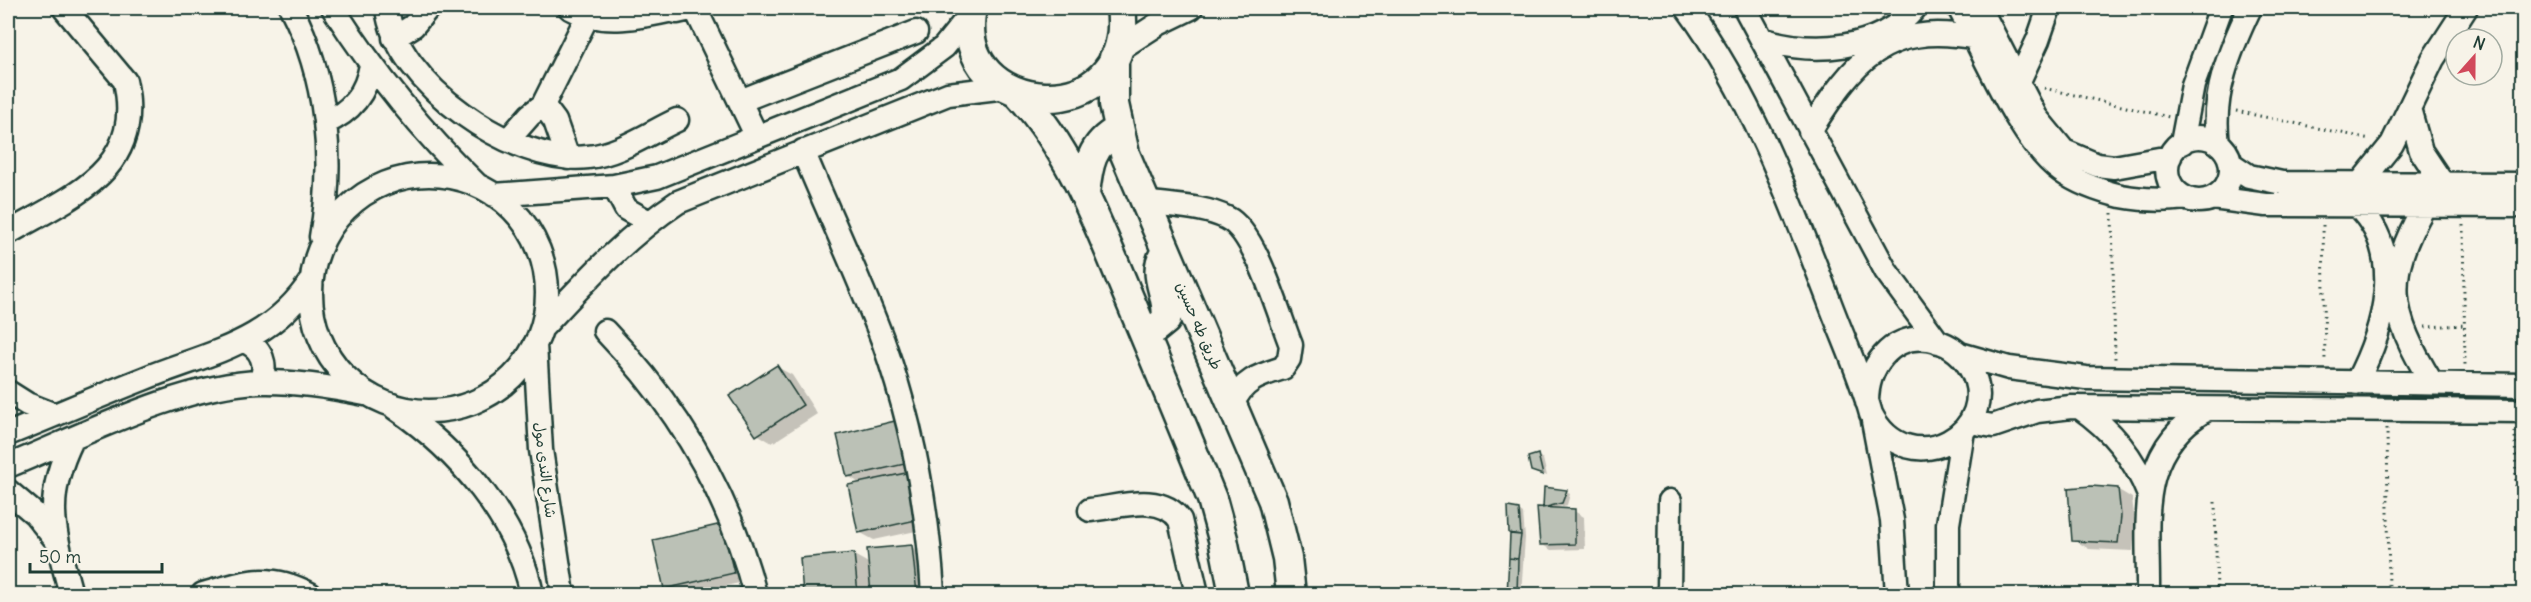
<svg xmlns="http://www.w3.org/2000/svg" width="2531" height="602" viewBox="0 0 2531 602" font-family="Delius,'Playpen Sans Arabic',sans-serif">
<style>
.shadow{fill:#0003}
.building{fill:#bbc1b6;stroke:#1f3d34;stroke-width:1.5}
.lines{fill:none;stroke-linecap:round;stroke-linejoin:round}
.minor-casing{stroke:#1f3d34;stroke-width:27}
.major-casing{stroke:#1f3d34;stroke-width:33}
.path{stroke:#1f3d34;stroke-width:3;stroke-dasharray:1.5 4.5;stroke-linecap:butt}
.minor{stroke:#f7f3e8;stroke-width:22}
.major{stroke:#f7f3e8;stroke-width:28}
.labels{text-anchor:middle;stroke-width:6;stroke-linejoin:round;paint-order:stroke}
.street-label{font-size:15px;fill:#1f3d34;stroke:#f7f3e8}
</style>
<rect width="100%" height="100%" fill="#f7f3e8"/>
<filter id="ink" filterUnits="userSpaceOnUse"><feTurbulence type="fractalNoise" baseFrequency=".0167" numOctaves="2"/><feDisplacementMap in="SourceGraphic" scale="12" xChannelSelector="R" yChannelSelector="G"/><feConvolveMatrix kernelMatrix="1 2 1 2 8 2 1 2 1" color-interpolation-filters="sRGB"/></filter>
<g filter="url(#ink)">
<!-- shadow -->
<path class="shadow" d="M777,367l15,8 25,39 -45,29 -15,-9z
M839,436l84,35 -17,4 14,8 10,45 -56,12 -15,-8 2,-48 -13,-8z
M1538,456l5,3 4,17 -14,-6z
M2117,489l15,9 3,27 -2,26 -44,-2 -15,-9z
M1566,492l4,2 -3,11 -16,4 23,2 10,6 1,32 -34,1 -10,-6 9,-34 -5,-3z
M1519,510l4,3 2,25 -4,56h-10l-2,-1 8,-58 -7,-3z
M722,526l26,55 -58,13h-14l-11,-6z
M911,546l15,9 4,39h-125l-4,-35 53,-4 16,9z
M739,589l10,5h-40z"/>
<!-- building -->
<path class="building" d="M777,365l26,40 -47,31 -27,-40z
M899,420l10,43 -62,14 -10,-42z
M1538,454l5,21 -12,-4 -3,-14z
M906,473l10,47 -58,13 -10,-48z
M2091,486l27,2 3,28 -3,27 -46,-2 -4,-53z
M1544,487l23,3 -5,13 -19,5z
M1508,507l11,2 2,26 -12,-2z
M1537,507l38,2v35l-35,1z
M722,524l12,49 -70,16 -11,-49z
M1510,534l11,1 -3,24 -9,-1z
M912,545l5,49h-46l-4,-45z
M854,553l4,41h-55l-3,-36z
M1509,558l9,1 -1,35h-10z
M740,588l1,6h-41z"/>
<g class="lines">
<!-- minor casing -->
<g class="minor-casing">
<path id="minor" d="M291,8c36,69 44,152 30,229
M333,8c41,64 87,122 143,176
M387,8c8,75 128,158 201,149 31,-3 61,-24 89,-37
M570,8c30,17 65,10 98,3
M658,8l19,4 18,-4 62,129
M1687,8c63,85 103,191 141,290 14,38 32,76 43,116 37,73 137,16 98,-48 -9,-15 -24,-24 -41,-27 -38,-5 -61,29 -61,63
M1745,8l141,263 52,71
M1959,8c26,46 60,133 102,163 18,13 39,20 60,25 22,4 42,5 64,2
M1980,8l56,109 28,34 33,14 17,2 56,-10
M394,38l19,-12 15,-18
M1762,39c50,16 117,12 153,-31
M1118,50l40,-26 33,-16
M2018,83l20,-43 11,-32
M740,101l176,-69
M543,105l12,16 13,37
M2410,112l11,39 22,33
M325,123c26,-11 41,-29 46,-58
M1810,131c44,-70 75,-110 166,-93
M2167 169a32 32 0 1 1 64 0a32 32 0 1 1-64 0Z
M508,140l22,-25 13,-10 45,-90
M2182,143l11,-58 28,-77
M2218,143c-7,-48 12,-93 32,-135
M803,151c26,63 56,126 80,190 29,81 45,167 50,253
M2231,164l18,12 33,7 242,1
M311 293a118 118 0 1 1 236 0a118 118 0 1 1-236 0Z
M614,186l12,23 23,13
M2358,186l34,-42 41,-85 33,-51
M494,195l120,-9 43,-9 244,-98 43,-32 26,-32
M2213,198l53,7 258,1
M1145,202c25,4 59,4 82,16 29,14 51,95 64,127l-2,14 -6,9c-22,7 -41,12 -50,36
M2356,205c51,48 28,125 0,178
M2425,205c-42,73 -36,108 7,178
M8,233c63,-37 137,-62 117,-152l-61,-73
M542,328c43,-46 83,-91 136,-126l270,-108 58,-7
M605,331c72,75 124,162 150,263
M244,341c18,7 24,24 16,41
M535,344l6,106 22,144
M1960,354l49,14 77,10 438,7
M8,392l19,12 28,11
M2079,407c33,23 55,50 70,88
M395,408c63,43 121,110 137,186
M1873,421l19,99 5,74
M1970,422l23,4 44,-15 34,-4 453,4
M8,434c45,-18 89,-37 135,-55 67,-27 127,-35 169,-100
M8,466c74,-30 173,-82 253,-84 35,-1 70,5 104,12
M8,491l27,23 21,26
M1090,510c29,-3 71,-18 90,10l17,74
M71,594c-16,-61 -29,-93 1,-154
M203,594c44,-12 64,-22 107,0
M1669,594l1,-93
M1948,594v-70l15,-93
M2148,594c1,-73 -14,-142 59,-185"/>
</g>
<!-- major casing -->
<g class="major-casing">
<path id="major" d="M972,8c-23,112 166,125 149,0
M1114,58v46l11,50 148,347 14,57 4,36
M1018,93c56,61 82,137 114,212 27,65 54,129 80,194l11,40 11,55
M1085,194c3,-28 6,-50 33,-64
M1139,322l7,6 9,1 11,-9c5,-24 -16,-44 -1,-67"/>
</g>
<!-- path -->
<path class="path" d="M2044,88l125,29
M2236,111l134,28
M2112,213l3,146
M2323,225l2,137
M2463,225l2,141
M2425,327l40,-2
M2387,428l2,166
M2515,431l1,57
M2215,502l2,92"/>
<!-- minor -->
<use href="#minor" class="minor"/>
<!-- major -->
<use href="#major" class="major"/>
</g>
</g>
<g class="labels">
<!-- street labels -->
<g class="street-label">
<text transform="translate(1199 326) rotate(67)" y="5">طريق طه حسين</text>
<text transform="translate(545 470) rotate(83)" y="5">شارع الندى مول</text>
</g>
</g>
<!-- margin -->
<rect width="2531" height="602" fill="none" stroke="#f7f3e8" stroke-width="30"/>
<rect x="15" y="15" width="2501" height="572" fill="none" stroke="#1f3d34" stroke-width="2" filter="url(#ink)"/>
<!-- north arrow -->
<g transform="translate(2474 57) rotate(21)"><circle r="28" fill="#f7f3e8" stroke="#a1aaa0" stroke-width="1.5"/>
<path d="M0-4.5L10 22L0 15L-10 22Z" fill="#d1495b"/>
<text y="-9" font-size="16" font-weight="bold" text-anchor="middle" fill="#1f3d34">N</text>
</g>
<!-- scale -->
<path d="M30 563v9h132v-9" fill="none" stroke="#1f3d34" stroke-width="3"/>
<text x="39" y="563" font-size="18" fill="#1f3d34" stroke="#f7f3e8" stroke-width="4.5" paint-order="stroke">50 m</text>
</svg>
